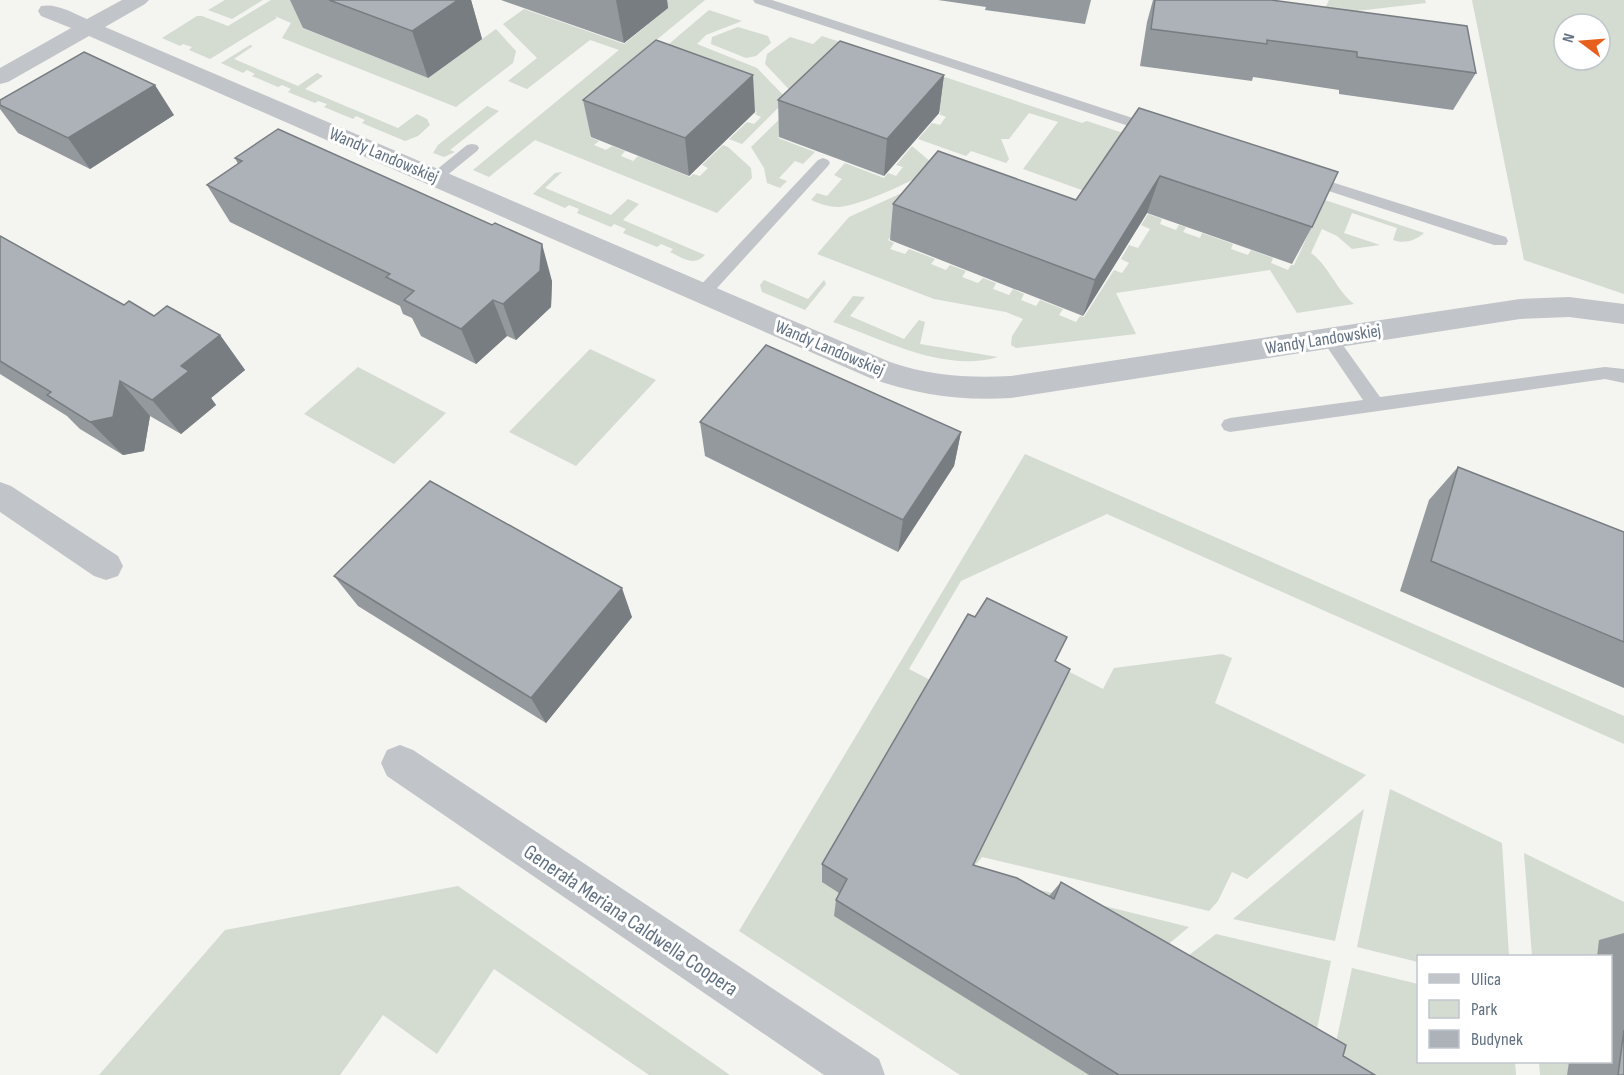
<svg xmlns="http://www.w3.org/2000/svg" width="1624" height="1075" viewBox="0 0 1624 1075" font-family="'Sofia Sans Condensed',sans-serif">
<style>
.green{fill:#d4dbd1;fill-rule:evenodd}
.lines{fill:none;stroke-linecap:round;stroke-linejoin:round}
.service{fill:#c1c4c8;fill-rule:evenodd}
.minor{fill:#c1c4c8;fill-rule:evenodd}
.wall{fill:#94999e}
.shaded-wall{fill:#787d81}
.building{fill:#acb2b8;stroke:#787d81;stroke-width:1.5}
.labels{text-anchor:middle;stroke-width:6;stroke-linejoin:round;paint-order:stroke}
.street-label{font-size:18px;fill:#627182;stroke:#fff}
.near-street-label{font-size:21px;fill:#627182;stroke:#fff}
</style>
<rect width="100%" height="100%" fill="#f4f4f0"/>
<!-- green -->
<path class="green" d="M225,0h38l-31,19 -24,-9z
M271,0h75l-44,28 126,50 68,-49 20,22 -3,12 -57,44 -174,-69 9,-15 -16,-7 2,2 -67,41 -21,-9 3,-3 -9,-3 -3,2 -18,-8 35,-22h5l26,10z
M647,0h58l-56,46 14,3 46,-39 33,11 -36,14 -9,9 60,24 30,31 -45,45 -13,-5 18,-17 7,2 7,-7 -6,-3 2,-2 -97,-35 -70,60 9,4 -5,4 12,5 6,-4 13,5 -4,5 12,5 5,-5 52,21 3,-3 7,2 8,-8 -6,-3 21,-20 5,2 23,21 1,10 -35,35 -182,-73 -46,37 -16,-7 146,-120 -29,-10 -63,49 -19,-8 29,-23 -34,-34 21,-15 100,35 44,-36z
M1329,0h96l1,3 -104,12z
M1472,0h152v294l-100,-34zM1564,24h36v36h-36z
M738,27l30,9 3,7 -15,13 -10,2 -35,-14 1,-7z
M822,36l260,87 5,-2 337,112c-9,8 -20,11 -31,7l4,-12 -45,-15 -8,20 36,12 -28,4 -15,-13 -15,-7 -11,24c18,13 25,37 43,51l-57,9 -27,-43 -154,23 20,41 -120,14 -5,-3 1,-9 11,-17 -17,-7 -72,-13 -117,-45 32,-37 90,-41 -51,64 6,3 -4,6 15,5 4,-5 26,10 -4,5 15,6 4,-5 16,6 -4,6 16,6 5,-5 13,5 -3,6 16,6 4,-6 11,5 -3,6 15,6 4,-6 23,9 -4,6 17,7 4,-6 4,1 30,-47 8,3 7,-10 -8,-4 8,-14 9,3 12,-19 -9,-4 7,-11 14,5 -2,5 16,6 3,-5 7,2 -3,5 17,6 2,-5 31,11 -2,5 17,6 3,-5 22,8 -2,5 17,7 3,-5h3l26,-56 -227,-15 -70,-25 35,-47 -29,-9 -20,26h-8l8,20 -3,4 -35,-12 -5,5 -48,-17 14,-16 8,2 6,-8 -7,-3 2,-2 -103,-35 -60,61 37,14 -12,12 -8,-3 -16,17 8,3 -7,7 -13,-5 -3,-15 -13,-21 48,-47 -34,-36 2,-10 23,-17 23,7z
M250,45l3,1 -19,13 64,27 19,-13 6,3 -18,13 93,39 19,-14 10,5 3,6 -12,11 -13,5 -43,-18 3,-3 -9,-4 -3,3 -29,-12 3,-3 -9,-3 -3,2 -27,-11 3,-3 -9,-4 -4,2 -26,-11 3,-2 -8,-4 -4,3 -22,-10z
M487,106l12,5 -49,39 5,2 -11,5 -11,-4 5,-8z
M912,146l26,22c-27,12 -71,36 -99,39 -10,0 -19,-3 -28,-7l6,-7 10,3 15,-17 -8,-4 11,-12 39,15 4,-5 8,3 7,-9 -7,-2z
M562,172l-17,16 66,27 17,-16 11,5 -16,16 82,35c-11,12 -22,3 -35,-3l3,-3 -12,-5 -4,3 -34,-14 3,-4 -12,-5 -3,3 -34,-14 2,-4 -10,-4 -4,3 -32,-14 22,-21z
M764,280l44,19 16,-19 2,4 -21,26 -43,-18 -2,-7z
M853,296l12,1 -15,19 54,23 15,-19 6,2 -5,22 78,13c-55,16 -115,-18 -165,-35z
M590,349l66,31 -80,86 -67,-34z
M358,367l88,46 -52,51 -90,-50z
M1025,454l599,262v28l-517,-230 -146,67 -52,88 23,12 -97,235 254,159h-129l-221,-144z
M1222,654l10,4 -17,45 151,72 -119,104 -15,-7 -14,29 -9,10 -227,-54 -10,12 8,-63 74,-142 49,25 11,-21z
M1390,789l112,54 7,113h-91v6l-61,-15z
M1364,809l-29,132 -102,-22z
M1524,853l100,49v51l-27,3h-65z
M992,878l197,49 -48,40z
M458,886l272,189h-81l-155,-106 -57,85 -54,-39 -43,60h-241l126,-145z
M1216,934l115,27 -19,92 -143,-82z
M1352,968l66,16v78h97l1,13h-187z
M1539,1062h45l-17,13h-27z"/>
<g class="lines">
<!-- service -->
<path class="service" d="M753,0h19l388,127 2,3 -2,3h-10l-395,-130z
M472,144l5,1 2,3 -2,3 -37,30h-10l-2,-3 2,-3 37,-30z
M823,158l5,2 2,3 -2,3 -120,132h-12l-2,-4 2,-4 122,-130z
M1306,174l200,63 2,4 -2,4h-12l-193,-63 -2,-3 2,-3z
M1329,332l6,2 45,63 225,-30 19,2v14l-19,-4 -375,53 -6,-2 -3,-5 3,-5 6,-2 133,-18 -42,-62 2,-4z"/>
<!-- minor -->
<path class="minor" d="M122,0h27l-4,4 -40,23 785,335c40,14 79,16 121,14l509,-77 49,-2 55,7v20l-55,-7 -49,2 -509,79c-50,3 -94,-3 -141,-20l-781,-342 -81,46 -8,2v-16l71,-40 -30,-12 -3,-5 3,-5c16,-3 32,7 46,13z
M0,482l11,4 107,70 5,10 -5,10 -12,4 -12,-4 -94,-64z
M400,745l13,5 466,309 6,16h-61l-437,-299 -6,-13 6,-13z"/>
</g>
<!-- wall -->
<path class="wall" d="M290,0h181l11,39 -54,39 -125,-50z
M501,0h166l1,8 -44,35z
M938,0h153l-6,24 -100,-14 1,-3z
M1153,0h118l205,73 -23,37 -114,-16v-4l-86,-13 -1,4 -112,-15 7,-44z
M944,75l-5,38 -55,63 -105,-39 -1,-37z
M0,100l174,15 -84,54 -72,-36 -18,-24z
M583,100l172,12 -66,64 -98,-39z
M1139,108l173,119 -20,37 -145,-51 -64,103 -193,-76 3,-36 183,-4z
M235,158l257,67 60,56 -1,26 -35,33 -9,-4 -31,28 -55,-28 -9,-18 -9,-4 -3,-8 -170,-84 -23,-37 31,-21z
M0,236l124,69 30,11 66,19 25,35 -34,28 5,7 -35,29 -31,-18 -6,35 -21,4 -43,-26 -13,-13 -67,-42z
M700,422l261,10 -7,34 -56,86 -193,-96z
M1458,467l166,65v156l-224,-97 29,-91z
M334,576l298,41 -86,106 -188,-117z
M975,617l80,44 -82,204 76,31 12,-14 314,193h-286l-255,-159 2,-16 3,-7 -17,-11v-18z
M1624,933v142h-57l2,-13h42v-105h-14l2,-17z"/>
<!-- shaded-wall -->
<path class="shaded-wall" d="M458,0h13l11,39 -54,39 -16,-47z
M616,0h51l1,8 -44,35z
M753,75l2,37 -66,64 -4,-38z
M944,75l-5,38 -55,63 3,-37z
M155,85l19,30 -84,54 -22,-31z
M1160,176l-13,37 -64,103 12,-36z
M542,244l10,37 -1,26 -35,33 -13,-36z
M493,300l14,36 -31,28 -15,-35z
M220,335l25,35 -34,28 5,7 -35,29 -29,-34 29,-34z
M120,381l30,35 -6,35 -21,4 -33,-33z
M961,432l-7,34 -56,86 5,-32z
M622,588l10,29 -86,106 -15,-25z"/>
<!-- building -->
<path class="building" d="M329,0h129l-46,31z
M1155,0h116l196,26 9,47 -119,-16v-5l-90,-12v4l-116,-15z
M656,40l97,35 -68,63 -102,-38z
M840,41l104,34 -57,64 -109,-39z
M84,52l71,33 -87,53 -68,-33v-5z
M1139,108l199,64 -26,55 -152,-51 -65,104 -202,-76 45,-53 138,49z
M278,129l214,96 3,-2 47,21 -2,27 -37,33 -10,-4 -32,29 -57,-29 10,-9 -28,-14 4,-3 -183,-89 35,-24 -7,-3z
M0,236l124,69 5,-4 25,15 13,-10 53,29 -39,31 8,5 -37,29 -32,-19 -7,36 -23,5 -43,-27 4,-3 -51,-31z
M766,345l195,87 -58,88 -203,-98z
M1458,467l166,65v110l-193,-81z
M430,481l192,107 -91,110 -197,-122z
M987,598l80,39 -12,24 15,8 -97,196 44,13 37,21 7,-17 285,163 -3,11 32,19h-256l-283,-175 11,-21 -25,-15 146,-250 7,3z
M1624,1030v45h-6z"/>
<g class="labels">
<!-- street labels -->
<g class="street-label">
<text transform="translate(384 155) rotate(23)" y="6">Wandy Landowskiej</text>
<text transform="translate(1323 339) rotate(-9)" y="6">Wandy Landowskiej</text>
<text transform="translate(830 348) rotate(23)" y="6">Wandy Landowskiej</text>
</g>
<!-- near-street labels -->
<g class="near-street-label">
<text transform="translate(631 920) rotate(34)" y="7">Generała Meriana Caldwella Coopera</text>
</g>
</g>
<!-- legend -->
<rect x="1417" y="955" width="195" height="108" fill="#ffffff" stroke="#c0c6cd" stroke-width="1.5"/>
<rect x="1429" y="974" width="30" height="9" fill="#c1c4c8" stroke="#c0c6cd" stroke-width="1.5"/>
<text x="1471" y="985" font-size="18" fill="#627182">Ulica</text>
<rect x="1429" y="1000" width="30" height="18" fill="#d4dbd1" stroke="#c0c6cd" stroke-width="1.5"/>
<text x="1471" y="1015" font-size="18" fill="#627182">Park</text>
<rect x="1429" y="1030" width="30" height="18" fill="#acb2b8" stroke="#c0c6cd" stroke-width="1.5"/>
<text x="1471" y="1045" font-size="18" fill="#627182">Budynek</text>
<!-- north arrow -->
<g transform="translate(1582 42) rotate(286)"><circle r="28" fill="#ffffff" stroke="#c0c6cd" stroke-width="1.5"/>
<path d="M0-4.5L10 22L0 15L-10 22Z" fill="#e75f1d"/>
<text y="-9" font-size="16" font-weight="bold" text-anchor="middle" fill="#627182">N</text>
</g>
</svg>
